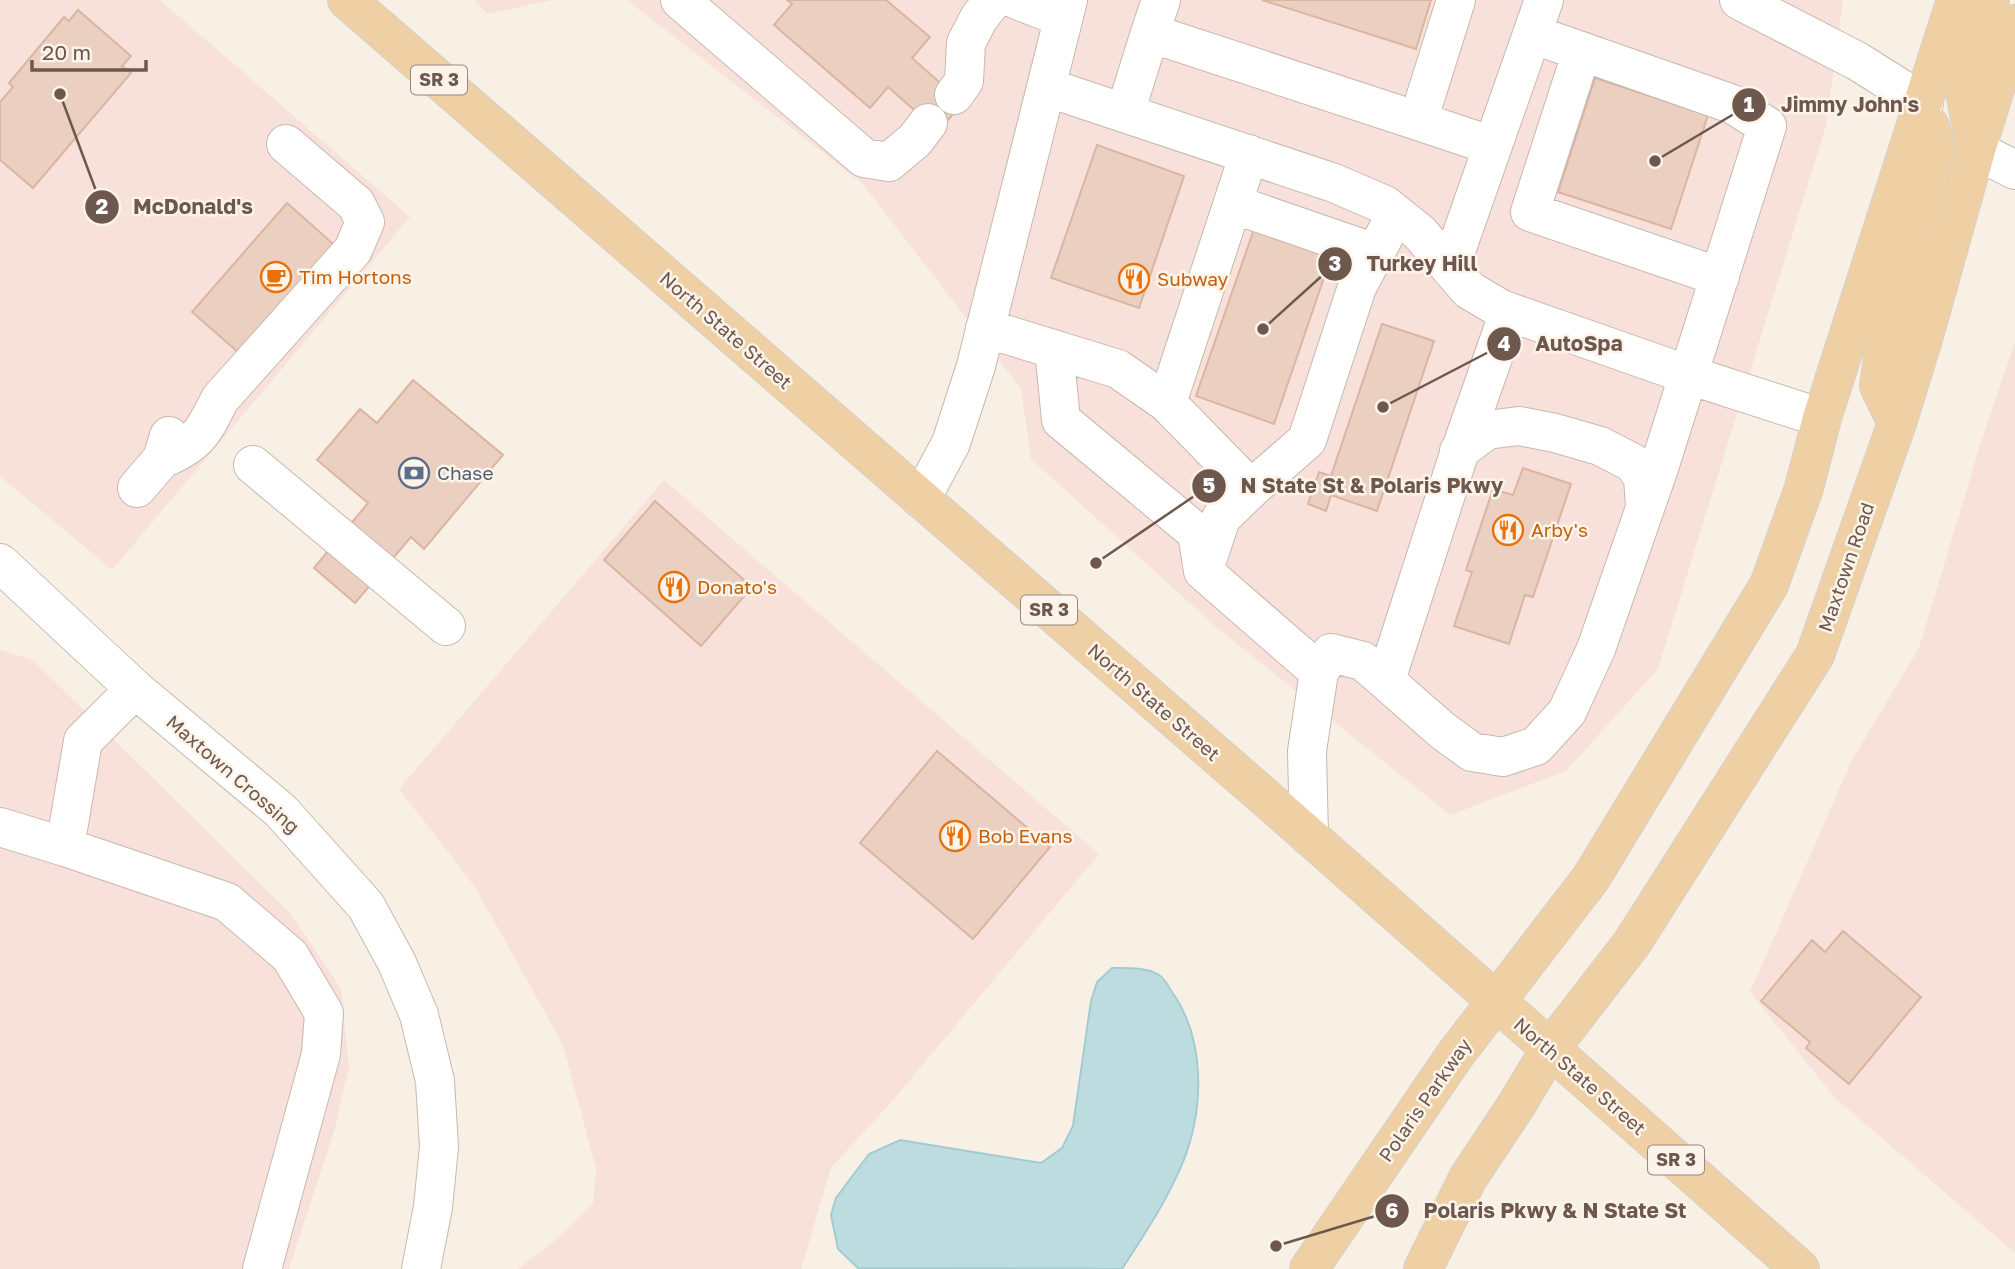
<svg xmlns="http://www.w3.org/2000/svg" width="2015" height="1269" viewBox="0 0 2015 1269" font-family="'Golos Text',sans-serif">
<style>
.commercial{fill:#f8e1da}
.water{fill:#bcdce0;stroke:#a4cbd0;stroke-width:2}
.building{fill:#ebcfc0;stroke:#dbb5a2;stroke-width:2}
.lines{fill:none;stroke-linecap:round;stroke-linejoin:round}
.minor-casing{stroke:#c8b8ac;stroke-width:40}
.major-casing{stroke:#d6d0cd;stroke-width:40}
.minor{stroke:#fff;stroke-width:38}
.major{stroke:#efd0a5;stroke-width:38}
.labels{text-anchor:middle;stroke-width:5;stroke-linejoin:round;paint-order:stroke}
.shield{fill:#fcf4ea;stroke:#99867c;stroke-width:2}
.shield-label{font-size:18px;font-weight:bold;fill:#6e574d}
.food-label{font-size:19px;fill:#c56008;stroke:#fcf4ea;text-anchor:start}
.street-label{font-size:19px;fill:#6e574d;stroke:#fcf4ea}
.service-label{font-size:19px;fill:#4e5e75;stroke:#fcf4ea;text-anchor:start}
.leader{fill:none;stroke:#6e574d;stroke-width:2.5}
.callout-dot{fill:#6e574d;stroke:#fcf4ea;stroke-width:2.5}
.mark-label{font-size:21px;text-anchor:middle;font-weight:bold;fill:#fff}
.callout-label{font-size:21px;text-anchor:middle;font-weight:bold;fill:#6e574d;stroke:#fcf4ea;stroke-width:5;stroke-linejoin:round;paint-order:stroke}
</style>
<rect width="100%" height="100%" fill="#f9f0e5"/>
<!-- commercial -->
<path class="commercial" d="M0,0h160l250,217 -298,353 -112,-94z
M475,0h77l-65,14z
M627,0h1216l-17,126 -168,543 -92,102 -116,44 -235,-189 -184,-167 -10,-70 -159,-206z
M2015,342v911l-180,-155 -85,-106 102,-232 67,-112 62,-206z
M664,480l435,374 -204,244 -64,70 -30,101h-283l35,-27 40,-38 3,-35 -33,-124 -88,-158 -76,-98z
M0,650l33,10 258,254 50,75 8,77 -14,62 -46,141h-289z"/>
<!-- water -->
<path class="water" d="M1112,968c14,0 35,-1 47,7 5,3 10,12 13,17 34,48 32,117 11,170 -15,37 -39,73 -61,107l-264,-1 -20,-19 -7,-34 5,-17 33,-44 31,-14 141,23 21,-15 11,-22 18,-125 6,-19z"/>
<!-- building -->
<path class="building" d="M787,0h99l44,37 -18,21 51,45 -25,28 -50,-44 -18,21 -96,-83 18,-21z
M1262,0h169l-15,49z
M78,10l53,46 -9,10 9,7 -98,115 -33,-28v-58l13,-15 -4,-4 55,-66 5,4z
M1595,78l113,37 -37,114 -113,-37z
M1097,145l87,31 -45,132 -88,-30z
M287,203l53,47 -94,109 -54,-47z
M1254,229l77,28 -57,167 -78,-28z
M1382,324l52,17 -57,170 -46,-16 -5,16 -18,-7 11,-32 12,4z
M413,380l90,75 -79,94 -13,-12 -56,66 -41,-35 54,-65 -51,-43 43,-51 17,14z
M1523,468l48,16 -38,113 -8,-2 -16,49 -55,-18 18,-54 -6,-2 27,-81 20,6z
M655,501l97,86 -51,59 -97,-86z
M937,751l113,96 -77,92 -113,-96z
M1843,931l78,66 -72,87 -43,-36 4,-6 -49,-41 51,-61 13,12z"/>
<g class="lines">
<!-- minor casing -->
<g class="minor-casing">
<path id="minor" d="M680,0l184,158 25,4 26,-22 13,-17
M1017,0l46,18
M1456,0l-38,121 75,25
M1544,0l-94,268 19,22 32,19 188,66 133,43
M1739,0l118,61 67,42
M1150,33l11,-33
M1582,51l-52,161 190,65
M1046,87l288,96 51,22 35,28 30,35
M954,95l10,-14 2,-38 13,-25 14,-18
M1125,113l25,-80 268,88
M1976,150l39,20
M1233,204l142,49
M985,328l133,41 49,34 82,-249
M1054,349l7,71 136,113 6,38 116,101
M1167,403l84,86
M1459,451l28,-21 32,-4 36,7 45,13 33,17 10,15 2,28
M162,459c36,-15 41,-26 58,-60l133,-149 12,-28 -9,-18 -70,-60
M253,465l193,161
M137,488l25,-29 7,-23
M921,499l30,-56 25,-77 92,-366
M0,563l135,126 146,122 85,95 31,57 22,52 16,66 4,66 -6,60 -12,62
M1204,570l17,-52 30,-29 56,-49 50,-153 39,-73
M1386,680l71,-220 52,-148
M135,689l-52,52 -18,106 162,55 63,54 34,57 -3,41 -59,215
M0,827l65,20
M1309,836l-2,-85 12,-79 12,-19 32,8 80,70 29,21 31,5 33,-11 31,-34 29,-63 63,-181 108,-342 -35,-22 -200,-70"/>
</g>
<!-- major casing -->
<g class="major-casing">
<path id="major" d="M347,0l936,813 517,456
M1975,144l-11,-57 26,-87
M1897,423l-18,-37 7,-51 50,-188 -6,-21
M1309,1269l146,-214 136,-177 178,-293 35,-97 18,-70 134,-418
M1423,1269l45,-91 49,-74 33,-55 82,-106 183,-288 82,-232 28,-91 51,-182 39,-126"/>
</g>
<!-- minor -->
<use href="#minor" class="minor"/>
<!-- major -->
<use href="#major" class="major"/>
</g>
<!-- icons -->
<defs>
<g id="cafe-ring" transform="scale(1.575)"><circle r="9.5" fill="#fcf4ea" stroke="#e8710a" stroke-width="1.5"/><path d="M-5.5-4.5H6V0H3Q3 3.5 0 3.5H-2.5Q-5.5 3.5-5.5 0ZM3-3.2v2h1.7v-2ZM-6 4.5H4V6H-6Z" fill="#e8710a"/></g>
<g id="restaurant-ring" transform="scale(1.575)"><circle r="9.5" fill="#fcf4ea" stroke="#e8710a" stroke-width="1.5"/><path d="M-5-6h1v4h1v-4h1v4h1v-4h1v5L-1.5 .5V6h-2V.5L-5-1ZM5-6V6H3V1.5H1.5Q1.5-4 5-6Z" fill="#e8710a"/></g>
<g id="bank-ring" transform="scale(1.575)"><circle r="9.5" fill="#fcf4ea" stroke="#5c6f8a" stroke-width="1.5"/><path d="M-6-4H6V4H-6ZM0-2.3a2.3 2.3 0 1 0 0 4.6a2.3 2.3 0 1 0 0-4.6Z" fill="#5c6f8a"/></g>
</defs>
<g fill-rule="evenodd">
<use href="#cafe-ring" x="276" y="277"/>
<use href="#restaurant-ring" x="1134" y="279"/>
<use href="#bank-ring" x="414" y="473"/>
<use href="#restaurant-ring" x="1508" y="530"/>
<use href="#restaurant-ring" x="674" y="587"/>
<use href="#restaurant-ring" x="955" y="836"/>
</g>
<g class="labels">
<!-- shield labels -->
<g class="shield">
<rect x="411" y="65.5" width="56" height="29" rx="5"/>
<rect x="1021" y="595.5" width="56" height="29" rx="5"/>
<rect x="1648" y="1145.5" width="56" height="29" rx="5"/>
</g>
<g class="shield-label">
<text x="439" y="86">SR 3</text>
<text x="1049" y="616">SR 3</text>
<text x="1676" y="1166">SR 3</text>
</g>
<!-- food labels -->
<g class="food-label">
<text x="299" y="284">Tim Hortons</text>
<text x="1157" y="286">Subway</text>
<text x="1531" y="537">Arby's</text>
<text x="697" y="594">Donato's</text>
<text x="978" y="843">Bob Evans</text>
</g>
<!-- street labels -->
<g class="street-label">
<text transform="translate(726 330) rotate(41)" y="7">North State Street</text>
<text transform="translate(1846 567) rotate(-71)" y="7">Maxtown Road</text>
<text transform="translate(1154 702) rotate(41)" y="7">North State Street</text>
<text transform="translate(233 774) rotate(41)" y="7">Maxtown Crossing</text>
<text transform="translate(1580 1076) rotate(41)" y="7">North State Street</text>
<text transform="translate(1425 1100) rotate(-55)" y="7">Polaris Parkway</text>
</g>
<!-- service labels -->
<g class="service-label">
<text x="437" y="480">Chase</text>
</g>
</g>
<!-- callouts -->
<path class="leader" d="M1655 161L1749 105M60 94L102 207M1263 329L1335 264M1383 407L1504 344M1096 563L1209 486M1276 1246L1392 1211"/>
<g class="callout-dot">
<circle cx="1655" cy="161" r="7"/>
<circle cx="60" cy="94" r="7"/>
<circle cx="1263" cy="329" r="7"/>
<circle cx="1383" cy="407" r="7"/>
<circle cx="1096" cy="563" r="7"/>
<circle cx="1276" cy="1246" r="7"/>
<circle cx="1749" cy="105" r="18"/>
<circle cx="102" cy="207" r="18"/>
<circle cx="1335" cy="264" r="18"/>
<circle cx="1504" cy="344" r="18"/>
<circle cx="1209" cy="486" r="18"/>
<circle cx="1392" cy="1211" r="18"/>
</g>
<g class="mark-label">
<text x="1749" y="112">1</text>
<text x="102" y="214">2</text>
<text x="1335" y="271">3</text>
<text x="1504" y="351">4</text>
<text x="1209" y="493">5</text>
<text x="1392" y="1218">6</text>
</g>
<g class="callout-label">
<text x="1850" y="112">Jimmy John's</text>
<text x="193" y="214">McDonald's</text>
<text x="1422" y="271">Turkey Hill</text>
<text x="1579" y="351">AutoSpa</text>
<text x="1372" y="493">N State St &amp; Polaris Pkwy</text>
<text x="1555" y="1218">Polaris Pkwy &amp; N State St</text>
</g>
<!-- scale -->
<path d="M32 60v10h114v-10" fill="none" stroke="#6e574d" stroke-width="3.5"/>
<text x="42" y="60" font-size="21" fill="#6e574d" stroke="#fcf4ea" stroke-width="5" paint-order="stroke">20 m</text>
</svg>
